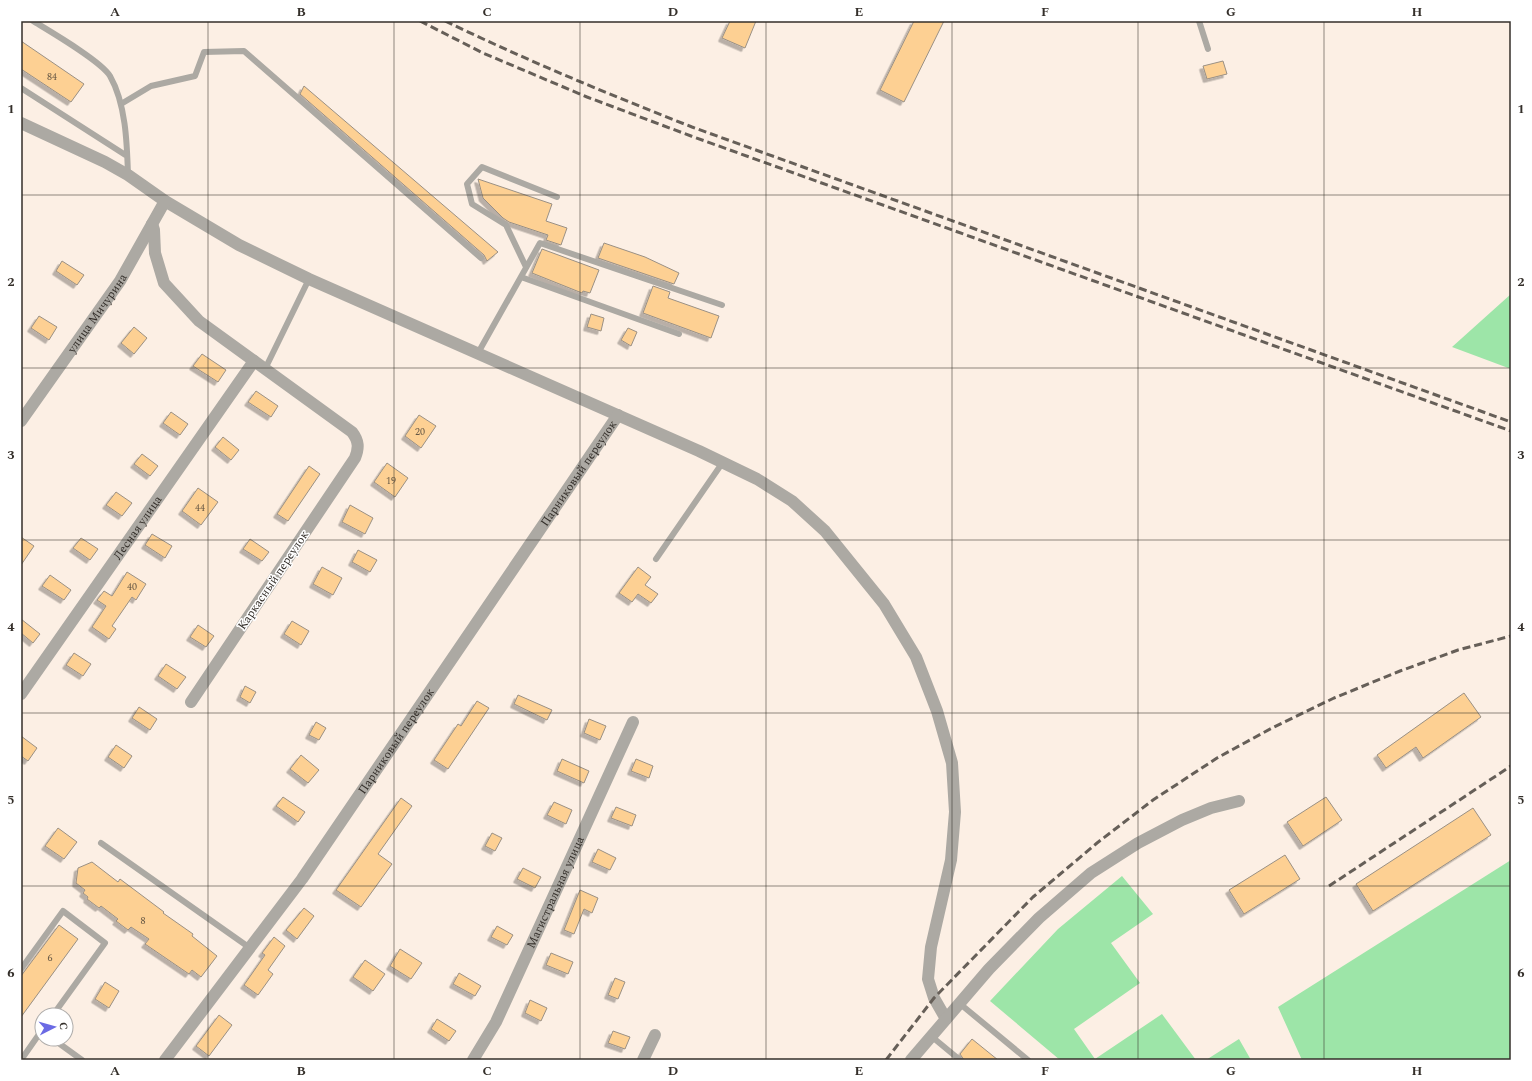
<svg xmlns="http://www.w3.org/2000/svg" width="1532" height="1081" viewBox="0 0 1532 1081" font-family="Spectral,serif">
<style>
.green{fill:#9de5a8}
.building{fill:#fdd093;stroke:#9a9084;filter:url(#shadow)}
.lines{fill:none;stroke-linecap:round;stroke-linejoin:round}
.lane{stroke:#aca9a3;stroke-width:6}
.street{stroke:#aca9a3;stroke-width:12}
.rail{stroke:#665f58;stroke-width:3;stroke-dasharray:8 4;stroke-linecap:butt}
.grid{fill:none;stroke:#342f2a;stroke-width:1;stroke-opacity:0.55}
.labels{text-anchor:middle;stroke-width:3;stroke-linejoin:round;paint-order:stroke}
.number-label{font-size:10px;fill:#665744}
.street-label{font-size:12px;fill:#342f2a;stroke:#fff}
.neatline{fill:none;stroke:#342f2a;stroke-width:1.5}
.grid-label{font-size:13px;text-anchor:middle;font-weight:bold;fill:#342f2a}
</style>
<defs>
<filter id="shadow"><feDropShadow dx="-3.5" dy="3.5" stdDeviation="0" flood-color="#0004"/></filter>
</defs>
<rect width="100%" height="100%" fill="#fcefe4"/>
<!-- green -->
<path class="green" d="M1511,294v75l-59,-22z
M1511,860v200h-209l-24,-53z
M1122,876l31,38 -42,29 29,40 -66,46 21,30 67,-45 34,46h-136l-70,-59 68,-72z
M1239,1039l12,21h-45z"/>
<!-- building -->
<path class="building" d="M730,21h26l-11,27 -23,-10z
M914,21h30l-40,81 -24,-12z
M21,41l63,43 -13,18 -50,-33z
M1223,61l4,13 -20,5 -4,-13z
M304,86l194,166 -11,9 -3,-6 -184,-161z
M478,179l74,25 -6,17 21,7 -6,17 -15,-5 2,-5 -39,-13 -6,-4 -20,-20z
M604,243l41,14 34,16 -5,11 -76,-26z
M542,249l57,21 -9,23 -7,-2 -1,2 -50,-20z
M62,261l22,14 -7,10 -21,-14z
M653,286l17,6 -2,6 51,18 -8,22 -68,-25z
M591,314l13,4 -3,13 -14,-4z
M39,316l18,11 -8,13 -18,-12z
M134,327l13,11 -13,16 -13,-11z
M628,328l9,4 -6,14 -10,-6z
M202,354l24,16 -8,12 -25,-16z
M256,391l22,15 -7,11 -23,-15z
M171,412l17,12 -8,11 -17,-12z
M419,415l17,11 -15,22 -16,-12z
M223,437l16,13 -8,10 -16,-13z
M142,454l16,12 -8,10 -16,-12z
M387,463l21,15 -13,19 -21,-15z
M309,466l11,8 -32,47 -11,-7z
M198,488l20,14 -17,23 -19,-14z
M116,492l16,11 -10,13 -16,-11z
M350,505l23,13 -8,16 -23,-12z
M152,534l20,12 -7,12 -20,-13z
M21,537l13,9 -13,19z
M81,538l17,11 -8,11 -17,-12z
M250,539l19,13 -7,9 -19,-12z
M358,550l19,10 -7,12 -18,-10z
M322,567l20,11 -9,17 -20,-11z
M638,567l13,10 -6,8 13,9 -7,9 -13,-9 -6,8 -13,-9z
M127,572l19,12 -10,16 -4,-3 -20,29 4,3 -7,10 -17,-12 14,-21 -9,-6 7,-9 8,5z
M50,575l21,15 -7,10 -22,-14z
M21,619l19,15 -7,9 -12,-10z
M292,621l17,10 -8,14 -17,-11z
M198,625l16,11 -8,11 -16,-10z
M74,653l17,11 -8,12 -17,-11z
M166,664l20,13 -9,12 -19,-13z
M245,686l11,6 -6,11 -10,-6z
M1464,693l17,24 -58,41 -7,-11 -30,21 -9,-13z
M518,695l34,15 -5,10 -33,-16z
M477,701l12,7 -41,61 -14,-9 24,-36 3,2z
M139,707l18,12 -7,11 -18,-12z
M589,719l17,7 -6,14 -16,-7z
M316,722l10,6 -7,12 -10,-5z
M21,736l16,12 -9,13 -7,-5z
M116,745l16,11 -8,12 -16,-11z
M301,755l18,15 -11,13 -18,-14z
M562,759l27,12 -5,12 -27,-12z
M636,759l17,7 -4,12 -18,-7z
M283,797l22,15 -7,10 -22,-16z
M1326,797l16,23 -39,26 -16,-24z
M401,798l11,8 -34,48 14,10 -31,43 -25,-17z
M554,802l18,8 -6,14 -19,-9z
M616,807l20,8 -4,11 -21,-8z
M1473,808l18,27 -118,76 -17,-27z
M58,828l19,14 -13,17 -19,-13z
M492,833l10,5 -7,13 -10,-5z
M598,849l18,9 -6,12 -18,-8z
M1285,855l15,24 -56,35 -15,-24z
M92,862l26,20 2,-3 44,33 -1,1 30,21 -1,2 25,20 -16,21 -9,-7 -3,4 -44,-30 4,-5 -18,-12 -3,3 -12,-9 2,-2 -17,-13 -2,2 -12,-9 1,-2 -5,-4 2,-3 -9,-7 2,-15z
M523,868l18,9 -6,11 -18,-9z
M580,890l18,8 -6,15 -8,-4 -10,25 -10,-4z
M304,908l10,8 -17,23 -11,-9z
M59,925l19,14 -57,78v-41z
M497,926l16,9 -6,10 -16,-8z
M274,937l11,9 -17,24 5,4 -15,21 -14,-10 21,-30 -3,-2z
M400,949l22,14 -11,16 -21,-13z
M551,953l22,9 -5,12 -22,-9z
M365,960l20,14 -12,17 -20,-14z
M459,973l22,13 -6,10 -22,-12z
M615,978l10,4 -7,17 -10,-4z
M105,982l14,9 -10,17 -14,-9z
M530,1000l17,8 -6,13 -16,-8z
M219,1015l13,10 -23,31 -13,-10z
M437,1019l19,12 -7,10 -18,-12z
M613,1031l17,6 -5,12 -17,-6z
M972,1039l26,21h-34l-4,-6z"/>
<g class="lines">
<!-- lane -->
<path class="lane" d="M33,21c18,11 68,40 77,55 16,28 17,68 18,99
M1199,21l9,28
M21,88l106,68
M121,104l30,-18 44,-10 9,-24 40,-1 237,207
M526,267l-20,-42 -34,-21 -5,-20 15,-17 75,30
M521,277l158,57
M478,353l62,-110 182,62
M265,369l44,-90
M656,559l67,-97
M101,843l149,105
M21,969l42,-58 42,32 -52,72
M959,1003l69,57
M931,1036l29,24
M53,1039l29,21
M21,1060l21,-30"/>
<!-- street -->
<g class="street">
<path d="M21,123l84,39 23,13 37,26 74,44 70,34 390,172 58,28 35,22 33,30 59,73 32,53 21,54 15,52 3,49 -4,48 -20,87 -3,32 6,19 12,21"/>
<path d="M152,224l2,6 1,23 9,30 35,38 153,111c7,9 7,16 3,26l-164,244"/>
<path id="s1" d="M21,421l99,-140 45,-80"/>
<path id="s2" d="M21,694l233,-333"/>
<path id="s3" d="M165,1060l137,-181 316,-464"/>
<path id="s4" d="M473,1060l23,-38 137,-300"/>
<path d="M643,1060l12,-25"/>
<path d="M911,1060l78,-91 50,-51 52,-45 47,-30 44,-23 29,-12 28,-7"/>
</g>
<!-- rail -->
<path class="rail" d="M420,21l63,32 104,44 104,39 820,295
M445,21c81,39 163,73 247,106l819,295
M1329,886l182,-120
M886,1060l48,-62 99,-101 64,-54 56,-43 64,-42 55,-30 62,-30 66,-27 58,-21 53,-14"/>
</g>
<!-- grid -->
<path class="grid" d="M208,21v1039M394,21v1039M580,21v1039M766,21v1039M952,21v1039M1138,21v1039M1324,21v1039M21,195h1490M21,368h1490M21,540h1490M21,713h1490M21,886h1490"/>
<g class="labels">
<!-- number labels -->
<g class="number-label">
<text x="52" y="80">84</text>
<text x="420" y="435">20</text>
<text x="391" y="484">19</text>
<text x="200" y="511">44</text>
<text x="132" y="590">40</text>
<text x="143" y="924">8</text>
<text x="50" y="961">6</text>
</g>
<!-- street labels -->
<g class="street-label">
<text dy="4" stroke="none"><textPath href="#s1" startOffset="132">улица Мичурина</textPath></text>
<text dy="4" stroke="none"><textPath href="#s3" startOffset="718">Парниковый переулок</textPath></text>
<text dy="4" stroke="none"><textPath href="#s2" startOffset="203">Лесная улица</textPath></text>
<text transform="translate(273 580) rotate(-56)" y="4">Каркасный переулок</text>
<text dy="4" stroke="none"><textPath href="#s3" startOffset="394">Парниковый переулок</textPath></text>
<text dy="4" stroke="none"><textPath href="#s4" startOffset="187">Магистральная улица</textPath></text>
</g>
</g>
<!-- border -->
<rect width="1532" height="1081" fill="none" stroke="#ffffff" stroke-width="44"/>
<!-- north arrow -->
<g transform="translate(54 1027) rotate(84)"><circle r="19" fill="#ffffff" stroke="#aeacaa"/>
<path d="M0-3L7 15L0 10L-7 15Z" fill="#6b6ae4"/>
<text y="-6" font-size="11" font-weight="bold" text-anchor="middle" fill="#342f2a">С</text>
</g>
<rect x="22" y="22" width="1488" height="1037" class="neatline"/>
<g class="grid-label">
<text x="115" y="16">A</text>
<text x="301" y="16">B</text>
<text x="487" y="16">C</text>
<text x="673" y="16">D</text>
<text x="859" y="16">E</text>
<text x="1045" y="16">F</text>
<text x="1231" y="16">G</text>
<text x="1417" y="16">H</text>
<text x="11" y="113">1</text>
<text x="1521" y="113">1</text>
<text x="11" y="286">2</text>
<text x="1521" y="286">2</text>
<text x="11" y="459">3</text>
<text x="1521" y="459">3</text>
<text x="11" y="631">4</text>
<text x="1521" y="631">4</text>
<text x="11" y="804">5</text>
<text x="1521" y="804">5</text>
<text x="11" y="977">6</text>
<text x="1521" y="977">6</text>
<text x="115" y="1075">A</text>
<text x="301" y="1075">B</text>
<text x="487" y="1075">C</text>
<text x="673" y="1075">D</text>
<text x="859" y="1075">E</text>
<text x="1045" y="1075">F</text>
<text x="1231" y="1075">G</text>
<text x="1417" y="1075">H</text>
</g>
</svg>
